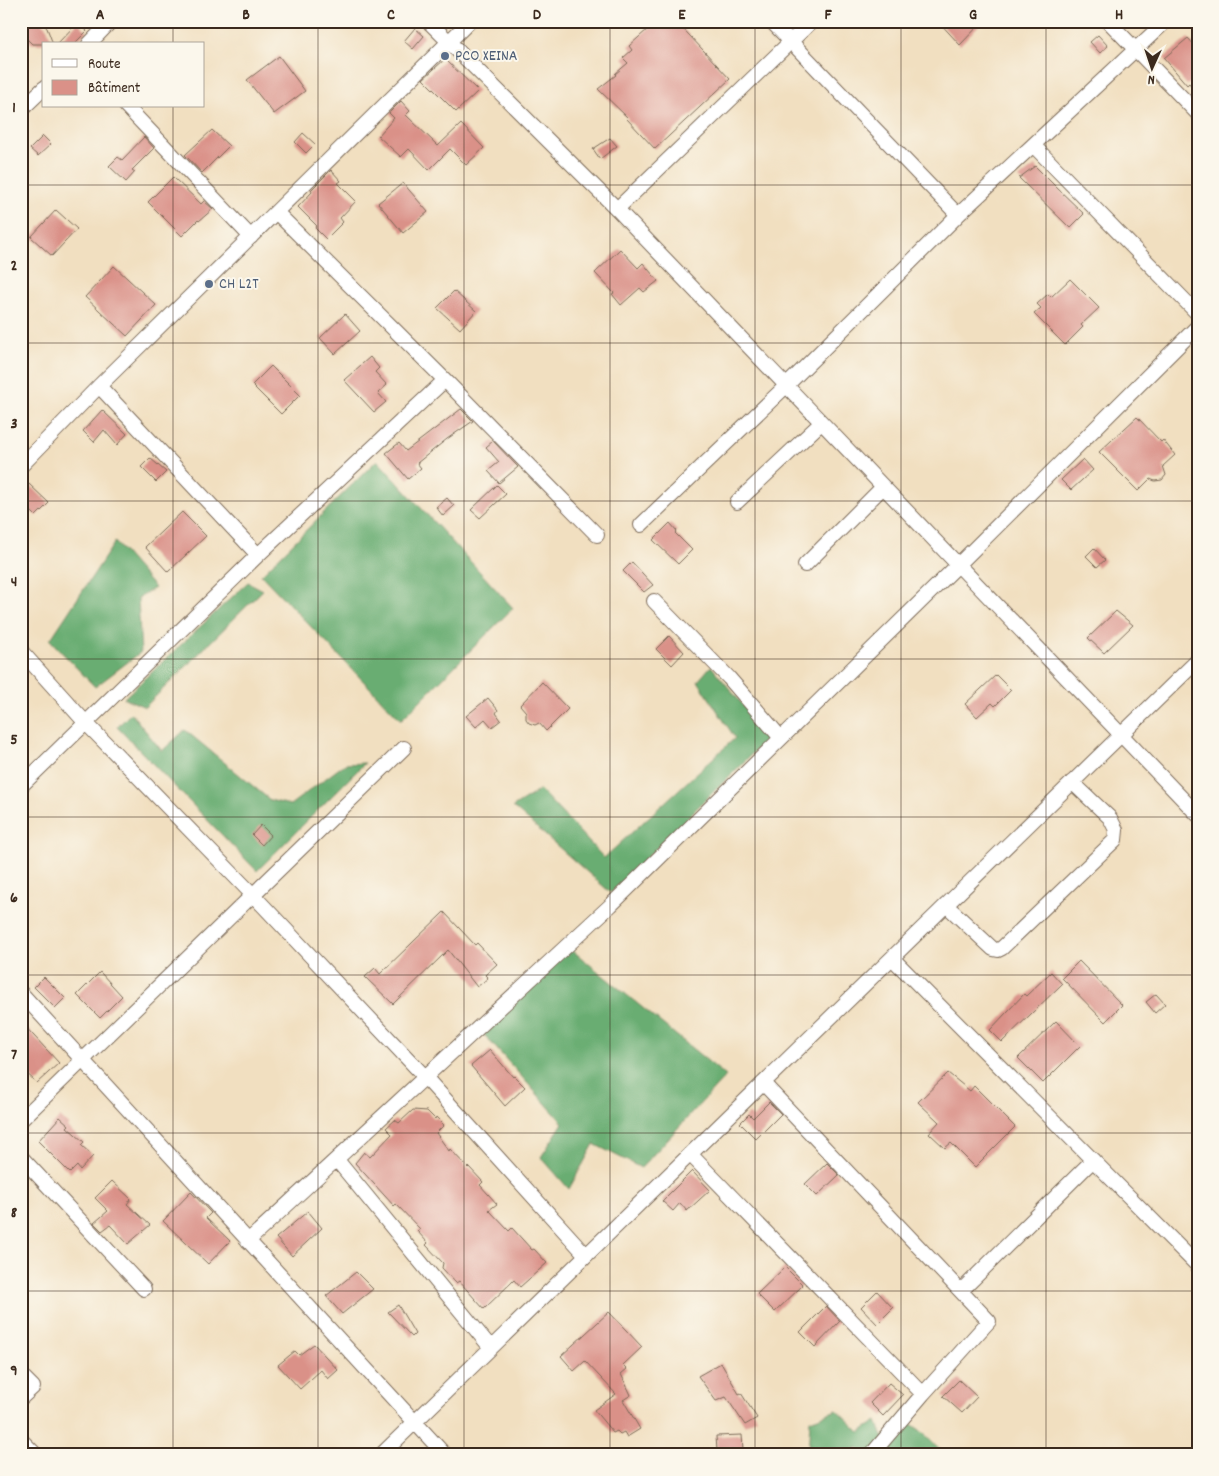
<svg xmlns="http://www.w3.org/2000/svg" width="1219" height="1476" font-family="Dekko,sans-serif">
<rect width="100%" height="100%" fill="#fbf7ec"/>
<filter id="ink" filterUnits="userSpaceOnUse"><feTurbulence type="fractalNoise" baseFrequency=".02" numOctaves="2"/><feDisplacementMap in="SourceGraphic" scale="10" xChannelSelector="R" yChannelSelector="G"/><feConvolveMatrix kernelMatrix="1 2 1 2 8 2 1 2 1" color-interpolation-filters="sRGB"/></filter>
<filter id="wash" filterUnits="userSpaceOnUse"><feTurbulence type="fractalNoise" baseFrequency=".0096" numOctaves="4" result="noise"/><feDisplacementMap in="SourceGraphic" scale="20" xChannelSelector="R" yChannelSelector="G"/><feGaussianBlur stdDeviation="1.12" result="paint"/><feColorMatrix in="noise" values="0 0 0 0 0 0 0 0 0 0 0 0 0 0 0 0 0 1.4 0 .05"/><feComposite in="paint" operator="in"/></filter>
<g filter="url(#wash)">
<rect width="100%" height="100%" fill="#f1dfc0"/>
<path fill="#69ad72" stroke="#526c48" d="M377,460L513,608L401,720L261,575Z
M115,542L155,588L138,598L141,652L95,687L50,640Z
M248,582L263,590L145,707L124,698Z
M711,666L769,737L611,893L513,807L540,790L604,858L735,738L698,681Z
M131,713L162,751L185,730L270,800L290,805L345,764L365,763L257,871L117,727Z
M567,946L726,1076L641,1168L594,1144L569,1189L541,1157L563,1123L479,1029Z
M837,1410L860,1432L877,1421L883,1437L908,1422L920,1430L946,1455H866L857,1447L854,1455H808L810,1420Z"/>
<g id="blocks">
<path fill="#da9188" d="M32,21H40L47,28L53,44H32L21,33Z
M657,21H676L730,79L655,149L627,119L628,118L598,89L616,75L615,74L628,63L623,58L632,50L629,46Z
M938,21H983L960,45Z
M78,22L87,31L74,44H57Z
M415,28L424,36L413,49L404,41Z
M1098,35L1108,46L1100,53L1090,42Z
M1188,38L1198,49V93L1189,83L1187,85L1164,58Z
M279,56L305,91L274,114L247,80Z
M445,59L478,91L456,112L423,79Z
M401,101L410,111L406,115L438,146L461,124L484,148L466,165L450,149L429,170L409,149L401,157L378,136L394,118L389,113Z
M212,130L229,146L202,173L185,155Z
M303,133L315,144L306,153L295,142Z
M43,136L51,144L38,156L30,149Z
M144,137L154,148L132,170L135,172L126,182L109,166L118,157L122,160Z
M610,138L617,146L600,159L593,149Z
M1035,166L1056,187L1084,214L1070,228L1019,178Z
M331,170L341,181L338,183L356,201L340,218L343,222L326,239L315,228L317,226L298,207L312,192L311,190Z
M173,177L201,204L204,201L213,209L199,221L198,220L182,236L148,202Z
M403,183L428,212L403,233L378,203Z
M56,210L77,229L52,256L31,237Z
M620,249L638,268L643,263L658,281L644,292L640,288L621,305L612,294L614,293L595,273Z
M114,266L156,305L127,336L85,297Z
M1070,279L1099,308L1081,325L1083,327L1065,345L1034,314L1041,308L1037,304L1048,294L1051,297Z
M454,291L476,311L460,329L437,308Z
M345,314L360,331L335,354L320,338Z
M370,357L379,368L375,372L387,385L378,393L386,402L374,412L344,380Z
M271,366L300,395L281,414L252,385Z
M461,409L473,421L447,439L417,463L421,468L408,479L386,453L399,443L406,451Z
M102,410L127,434L117,445L104,430L94,442L83,431Z
M1137,417L1161,442L1163,440L1175,455L1163,466L1166,475L1162,480L1155,481L1150,479L1138,491L1099,452Z
M493,441L518,467L499,483L488,471L499,462L486,447Z
M150,458L166,472L156,482L141,467Z
M1083,459L1093,470L1071,490L1061,480Z
M29,484L49,503L36,516L21,501V491Z
M497,485L506,494L480,518L471,510Z
M447,498L454,506L443,516L436,507Z
M182,512L206,536L168,572L145,547Z
M670,523L677,531L675,533L692,550L678,564L653,540Z
M1094,548L1105,560L1097,567L1086,556Z
M632,562L653,585L644,592L623,571Z
M1116,611L1133,625L1104,653L1088,638Z
M669,636L684,652L672,665L656,649Z
M996,675L1011,690L995,706L992,703L977,717L965,704Z
M542,682L568,709L546,731L539,723L535,725L529,723L526,719V712L520,705Z
M488,698L498,710L496,713L501,720L492,727L485,719L476,727L466,716Z
M261,825L271,835L262,845L252,835Z
M444,912L475,945L477,943L497,964L485,975L488,978L477,987L448,950L393,1004L365,977L375,968L380,974Z
M1079,961L1122,1005L1105,1022L1062,978Z
M100,972L122,996L100,1018L77,995Z
M1051,972L1062,984L1002,1042L990,1030L1024,994L1026,996Z
M44,977L65,998L55,1008L34,987Z
M1156,994L1165,1004L1155,1013L1146,1002Z
M1056,1021L1080,1046L1043,1083L1018,1058Z
M21,1022L59,1063L37,1083L21,1068Z
M490,1050L513,1077L514,1076L525,1087L505,1106L471,1066Z
M948,1073L970,1091L974,1086L1015,1127L975,1167L951,1143L945,1148L929,1133L939,1122L918,1102Z
M769,1102L781,1114L756,1139L740,1123L749,1114L753,1118Z
M413,1110L427,1111L435,1119L436,1117L444,1125L436,1133L449,1151L450,1149L468,1168L469,1167L483,1182L480,1185L497,1204L489,1210L509,1231L512,1228L532,1250L534,1249L547,1263L520,1287L514,1280L484,1309L459,1281L456,1283L442,1268L443,1263L426,1245L428,1243L417,1231L420,1229L396,1204L394,1206L355,1163L364,1152L370,1157L392,1134L386,1128L395,1120L399,1123Z
M60,1117L69,1125L67,1127L84,1142L81,1145L93,1156L80,1170L77,1166L70,1173L38,1141Z
M827,1163L839,1175L817,1196L805,1184Z
M692,1171L710,1190L687,1211L680,1203L673,1211L662,1201Z
M112,1181L131,1199L127,1204L150,1225L128,1244L110,1225L102,1231L94,1223L108,1211L95,1198Z
M191,1192L211,1213L206,1218L230,1241L208,1264L163,1221Z
M308,1211L322,1228L292,1256L276,1238Z
M785,1267L803,1285L775,1312L757,1294Z
M356,1272L373,1289L342,1314L326,1296Z
M877,1291L893,1308L877,1324L861,1307Z
M398,1305L415,1334L412,1337L388,1312Z
M826,1306L840,1321L815,1347L800,1332Z
M609,1312L642,1347L623,1365L627,1369L621,1374L631,1395L623,1400L640,1429L627,1437L624,1432L620,1434L617,1431L613,1433L594,1410L616,1394L585,1361L574,1371L561,1356Z
M314,1344L338,1370L328,1379L321,1370L300,1389L278,1365L295,1351L299,1355Z
M721,1363L739,1394L741,1393L757,1418L745,1425L726,1397L716,1401L698,1376Z
M959,1380L977,1397L962,1413L943,1396Z
M889,1383L903,1395L883,1416L870,1403Z
M742,1435L743,1450L717,1451L716,1436Z"/>
</g>
</g>
<g filter="url(#ink)">
<use href="#blocks" fill-opacity="0" stroke="#7b6957" stroke-width="1"/>
<g fill="none" stroke-linecap="round" stroke-linejoin="round">
<defs>
<path id="minor" d="M428,21L617,209L1198,815
M771,21L958,215
M1108,21L1198,114
M89,44L111,21
M126,106L251,237
M21,110L44,88
M1033,145L1198,314
M617,209L812,21
M276,212L445,380L597,535
M99,386L258,555
M21,466L99,386L470,21
M737,502L821,423
M641,525L786,386L958,215L1166,21
M805,565L883,487
M654,601L729,678L781,738
M21,651L85,722L253,895L425,1077L586,1255
M21,786L258,555L445,380
M946,905L993,949L998,950L1002,948L1115,840L1116,830L1110,818L1072,782
M892,958L1198,1266
M21,993L445,1455
M763,1083L989,1321L923,1394L871,1455
M21,1120L404,748
M690,1154L923,1394
M21,1157L144,1289
M337,1160L491,1348
M248,1241L611,905L958,565L1198,326
M961,1291L1093,1160
M21,1375L33,1387L21,1398
M21,1440L36,1455
M381,1455L1198,660"/>
</defs>
<use href="#minor" stroke="#7b6957" stroke-width="16"/>
<use href="#minor" stroke="#fff" stroke-width="14"/>
</g>
</g>
<path fill="none" stroke="#3b2a1e" stroke-width="1" stroke-opacity="0.55" d="M173,21V44M318,21V1455M464,21V1455M610,21V1455M755,21V1455M901,21V1455M1046,21V1455M173,106V1455M21,185H1198M21,343H1198M21,501H1198M21,659H1198M21,817H1198M21,975H1198M21,1133H1198M21,1291H1198"/>
<g fill="#5c6f8a" stroke="#fbf7ec" stroke-width="2">
<circle cx="445" cy="56" r="5"/>
<circle cx="209" cy="284" r="5"/>
</g>
<g text-anchor="middle" dominant-baseline="central" stroke-width="4" stroke-linejoin="round" paint-order="stroke">
<g font-size="16" fill="#4e5e75" stroke="#fbf7ec" text-anchor="start">
<text x="455" y="56">PCO XEINA</text>
<text x="219" y="284">CH L2T</text>
</g>
</g>
<rect width="1219" height="1476" fill="none" stroke="#fbf7ec" stroke-width="55"/>
<rect x="42" y="42" width="162" height="65" fill="#fbf7ec" stroke="#aea59a"/>
<rect x="52" y="59" width="25" height="8" fill="#ffffff" stroke="#aea59a"/>
<text x="88" y="68" font-size="15" fill="#3b2a1e">Route</text>
<rect x="52" y="80" width="25" height="15" fill="#da9188" stroke="#aea59a"/>
<text x="88" y="92" font-size="15" fill="#3b2a1e">Bâtiment</text>
<g transform="translate(1152 68) rotate(183)" stroke="#fbf7ec" stroke-width="4" paint-order="stroke">
<path d="M0-4L9 19L0 12L-9 19Z" fill="#3b2a1e"/>
<text y="-8" font-size="14" font-weight="bold" text-anchor="middle" fill="#3b2a1e">N</text>
</g>
<rect x="28" y="28" width="1164" height="1420" fill="none" stroke="#3b2a1e" stroke-width="2"/>
<g font-size="16" text-anchor="middle" font-weight="bold" fill="#3b2a1e">
<text x="100" y="19">A</text>
<text x="246" y="19">B</text>
<text x="391" y="19">C</text>
<text x="537" y="19">D</text>
<text x="682" y="19">E</text>
<text x="828" y="19">F</text>
<text x="973" y="19">G</text>
<text x="1119" y="19">H</text>
<text x="14" y="112">1</text>
<text x="14" y="270">2</text>
<text x="14" y="428">3</text>
<text x="14" y="586">4</text>
<text x="14" y="744">5</text>
<text x="14" y="902">6</text>
<text x="14" y="1059">7</text>
<text x="14" y="1217">8</text>
<text x="14" y="1375">9</text>
</g>
</svg>
